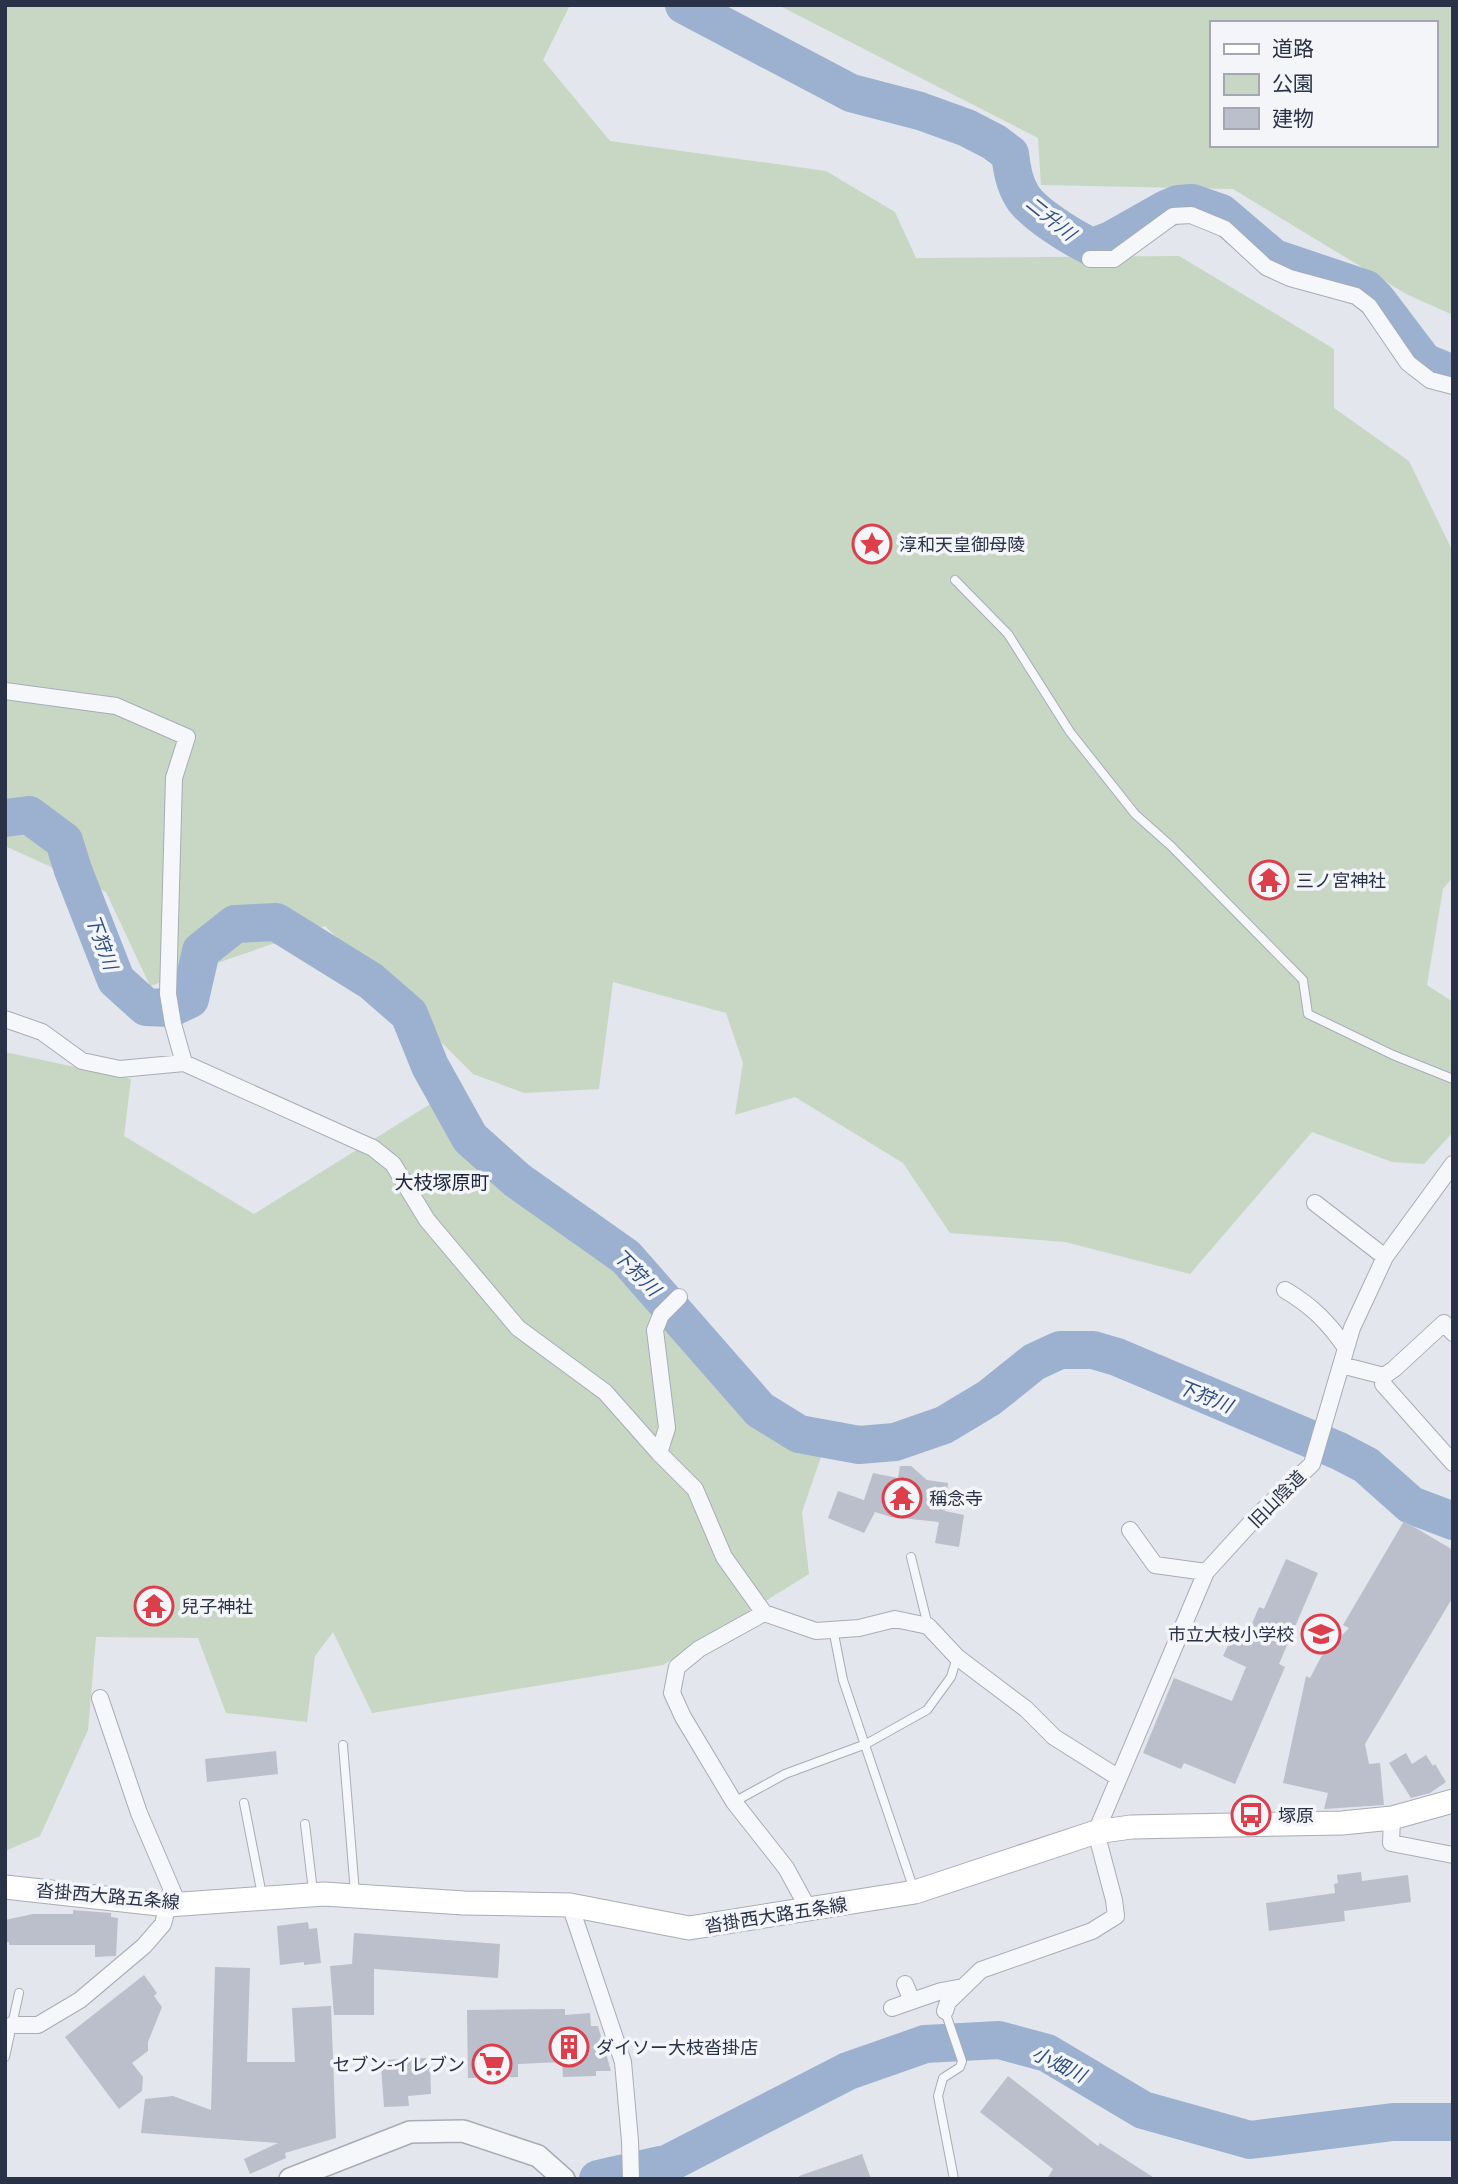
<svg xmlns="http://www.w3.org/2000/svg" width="1458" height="2184" font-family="'PT Sans','Noto Sans JP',sans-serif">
<rect width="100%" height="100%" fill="#e3e6ec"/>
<path fill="#c7d7c3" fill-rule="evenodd" d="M5,5H570L543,60L610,141L826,171L895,212L916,258L1179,256L1334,349V408L1409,461L1453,552V877L1443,889L1427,985L1453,1002V1132L1424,1164L1392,1162L1312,1132L1190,1274L1065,1242L950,1233L903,1163L795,1097L735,1115L743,1063L726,1013L613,982L599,1089L524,1093L473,1074L325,926L150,986L106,892L5,846Z
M778,5H1453V315L1406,294L1233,189L1041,185L1038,138ZM1211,23H1435V145H1211Z
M5,1052L131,1079L124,1136L254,1214L432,1103L822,1454L802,1512L809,1574L663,1665L372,1713L333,1632L315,1656L307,1722L226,1713L198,1638L96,1637L88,1730L40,1836L5,1851Z"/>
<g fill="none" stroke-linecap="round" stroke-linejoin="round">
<path stroke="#9bb1cf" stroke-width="38" d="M684,5L851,93L920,111L967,128L994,142L1010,154C1012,169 1014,183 1022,196C1033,214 1073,238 1092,247L1111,240L1166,209L1178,204L1192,203L1221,213L1274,258L1366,289L1377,300L1424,362L1453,374
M5,818L29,815L64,841L73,870L116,980L146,1007L171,1008L190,999L201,951L235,924L276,922L371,981L409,1014L430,1066L470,1138L517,1180L626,1257L760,1410L799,1434L859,1445L895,1442L944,1425L989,1398L1034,1362L1060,1350H1093L1117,1357L1339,1451L1366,1465L1411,1505L1453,1521
M598,2179L669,2163L848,2071L925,2044L999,2040L1047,2053L1143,2110L1250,2140L1393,2122H1453"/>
</g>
<path fill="#babfcb" d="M1269,867L1282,879L1271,891L1258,879Z
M900,1466H911L927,1480L948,1483L945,1511L964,1515L959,1547L935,1543L939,1522L891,1517L875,1512L864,1533L828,1518L838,1491L864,1500L873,1473L898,1478Z
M1404,1521L1453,1550V1597L1365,1744L1369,1764L1380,1763L1384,1805L1324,1809L1328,1793L1283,1783L1306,1676L1310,1678L1321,1657L1349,1628L1343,1625Z
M1286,1559L1318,1573L1279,1664L1285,1667L1235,1784L1184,1763L1181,1769L1143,1753L1174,1678L1232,1701L1246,1667L1223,1656L1236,1628L1248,1633L1259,1607L1264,1609Z
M276,1751L278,1774L207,1782L205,1759Z
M1406,1753L1412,1764L1426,1755L1433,1766L1435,1764L1446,1782L1430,1793L1411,1798L1389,1763Z
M1361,1872L1362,1881L1408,1875L1411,1902L1344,1911L1345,1921L1269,1931L1266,1903L1335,1893L1334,1884L1338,1883L1337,1875Z
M73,1910L111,1913V1917L118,1918L116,1956L95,1957V1945H9V1942H5V1920L33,1914H73Z
M308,1922L309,1929L317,1928L321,1963L304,1965V1962L280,1965L277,1926Z
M354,1933L500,1944L498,1978L374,1969V2015H334L330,1966L352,1964Z
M215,1967L250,1968L247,2062H295L292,2008L331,2006L336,2138L285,2153L286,2158L250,2174L244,2159L278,2143L141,2133L145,2099L173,2096L211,2110Z
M144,1975L157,1993L154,1996L162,2007L148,2042V2051L132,2063L143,2077L142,2091L119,2109L65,2037Z
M565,2009V2015L590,2013L591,2026H598L611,2071H596V2076L563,2077L562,2062L518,2064V2077L468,2078L467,2010Z
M426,2058L425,2064L430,2063L431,2094L408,2096L409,2106L384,2107L381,2067H383V2060Z
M1008,2076L1098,2146L1100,2143L1156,2179H1047L1053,2169L980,2112Z
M862,2154L871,2179H799V2176Z"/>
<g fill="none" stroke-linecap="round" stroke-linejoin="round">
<defs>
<path id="service" d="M955,580L1008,634L1070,732L1135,814L1171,846L1303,980L1308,1014L1393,1055L1453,1079
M911,1557L928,1626
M833,1629L843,1680L914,1890
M343,1745L355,1893
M734,1802L785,1774L866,1744L927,1710L951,1677L957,1657
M244,1803L262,1895
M305,1824L313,1891
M945,2011L962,2061L960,2067L943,2078L938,2096L954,2179
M5,2057L19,1993"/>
<path id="minor" d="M1090,259H1114L1173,216L1191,215L1225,229L1266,267L1290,278L1356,296L1369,306L1408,363L1430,380L1453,386
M5,691L116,706L187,737L174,778L168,994L173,1024L184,1063L373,1148L393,1164L427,1220L518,1328L605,1392L659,1453L695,1489L724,1557L764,1613
M5,1019L42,1032L82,1061L120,1069L184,1063
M1315,1203L1385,1257
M1285,1290C1312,1306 1328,1322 1346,1348
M1341,1365L1384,1376L1383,1384L1453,1463
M1384,1376L1394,1369L1444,1323L1453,1333
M659,1453L667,1428L655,1330L661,1315L679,1297
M1130,1530L1155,1565L1206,1572
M100,1698L139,1813L178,1904
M1392,1818L1391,1843L1453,1855
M570,1905L623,2062L630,2141L631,2179
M809,1910L786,1868L734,1802L683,1717L672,1693L677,1667L699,1649L764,1613L816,1631L859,1628L895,1619L928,1626L957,1657L1026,1709L1054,1737L1119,1778
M905,1984L912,2001
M892,2008L941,1991L963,1987
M945,2011L948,2002L981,1970L1092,1931L1116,1916L1114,1900L1096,1832L1206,1572L1257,1516L1312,1464L1352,1328L1385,1257L1453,1164
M12,2025H38L80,2000L144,1946L163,1924L168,1905"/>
<path id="tertiary" d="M290,2179L410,2132L463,2131L538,2156L564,2179"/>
<path id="secondary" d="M5,1887L168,1905L324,1894L464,1903L570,1905L689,1928L915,1892L1096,1832L1131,1827L1342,1823L1392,1818L1453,1801"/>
</defs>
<use href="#service" stroke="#a7acb7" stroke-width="10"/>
<use href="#minor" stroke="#a7acb7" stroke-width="18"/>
<use href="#tertiary" stroke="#a7acb7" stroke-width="24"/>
<use href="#secondary" stroke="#a7acb7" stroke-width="25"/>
<use href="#service" stroke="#f6f7fa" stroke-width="8"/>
<use href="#minor" stroke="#f6f7fa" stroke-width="16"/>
<use href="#tertiary" stroke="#f6f7fa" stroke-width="21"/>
<use href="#secondary" stroke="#fff" stroke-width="23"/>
</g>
<defs>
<symbol id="sight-ring" viewBox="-11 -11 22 22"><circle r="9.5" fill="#f3f5f9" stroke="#dc3e4c" stroke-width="1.5"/><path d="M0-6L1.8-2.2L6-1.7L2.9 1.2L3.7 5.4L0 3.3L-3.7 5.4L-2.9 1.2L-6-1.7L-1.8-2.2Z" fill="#dc3e4c"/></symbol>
<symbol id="temple-ring" viewBox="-11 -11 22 22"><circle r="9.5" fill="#f3f5f9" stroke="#dc3e4c" stroke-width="1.5"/><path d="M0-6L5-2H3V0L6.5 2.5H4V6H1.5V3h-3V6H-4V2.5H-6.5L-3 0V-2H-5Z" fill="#dc3e4c"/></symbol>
<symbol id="school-ring" viewBox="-11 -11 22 22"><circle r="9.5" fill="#f3f5f9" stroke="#dc3e4c" stroke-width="1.5"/><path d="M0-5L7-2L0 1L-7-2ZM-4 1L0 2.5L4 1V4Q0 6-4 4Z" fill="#dc3e4c"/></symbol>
<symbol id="bus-ring" viewBox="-11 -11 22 22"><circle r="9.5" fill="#f3f5f9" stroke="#dc3e4c" stroke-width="1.5"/><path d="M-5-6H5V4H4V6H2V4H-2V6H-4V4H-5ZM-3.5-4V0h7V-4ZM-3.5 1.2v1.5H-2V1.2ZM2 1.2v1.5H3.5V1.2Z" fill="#dc3e4c"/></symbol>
<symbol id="building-ring" viewBox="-11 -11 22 22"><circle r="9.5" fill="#f3f5f9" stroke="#dc3e4c" stroke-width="1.5"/><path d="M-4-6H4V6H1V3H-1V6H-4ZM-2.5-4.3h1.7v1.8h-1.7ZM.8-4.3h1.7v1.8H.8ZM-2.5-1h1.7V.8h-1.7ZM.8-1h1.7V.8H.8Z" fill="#dc3e4c"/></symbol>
<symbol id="supermarket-ring" viewBox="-11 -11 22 22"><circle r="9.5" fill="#f3f5f9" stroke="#dc3e4c" stroke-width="1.5"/><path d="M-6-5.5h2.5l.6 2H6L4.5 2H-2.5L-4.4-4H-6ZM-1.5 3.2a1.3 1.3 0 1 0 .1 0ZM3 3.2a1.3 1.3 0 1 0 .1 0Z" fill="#dc3e4c"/></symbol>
</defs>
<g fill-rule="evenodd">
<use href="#sight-ring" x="850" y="522" width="44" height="44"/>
<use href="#temple-ring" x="1247" y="858" width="44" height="44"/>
<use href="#temple-ring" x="880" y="1476" width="44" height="44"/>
<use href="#temple-ring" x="132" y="1584" width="44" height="44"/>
<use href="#school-ring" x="1299" y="1612" width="44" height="44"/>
<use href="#bus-ring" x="1229" y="1793" width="44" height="44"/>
<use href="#building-ring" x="547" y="2025" width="44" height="44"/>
<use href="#supermarket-ring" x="470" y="2042" width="44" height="44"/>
</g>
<g text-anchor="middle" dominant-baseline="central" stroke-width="7" stroke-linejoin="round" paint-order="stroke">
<g font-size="18" fill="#293247" stroke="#f3f5f9" text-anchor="start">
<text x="899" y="544">淳和天皇御母陵</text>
<text x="1296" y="880">三ノ宮神社</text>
<text x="929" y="1498">稱念寺</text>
<text x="181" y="1606">兒子神社</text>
<text x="1294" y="1634" text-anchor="end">市立大枝小学校</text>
<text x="1278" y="1815">塚原</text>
<text x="596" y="2047">ダイソー大枝沓掛店</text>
<text x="465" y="2064" text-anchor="end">セブン-イレブン</text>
</g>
<g font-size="18" fill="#293247" stroke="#f3f5f9">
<text transform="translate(1277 1499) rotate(-45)">旧山陰道</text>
<text transform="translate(108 1896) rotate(5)">沓掛西大路五条線</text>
<text transform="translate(776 1915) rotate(-9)">沓掛西大路五条線</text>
</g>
<g font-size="19" font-style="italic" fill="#2e4e7f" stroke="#f3f5f9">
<text transform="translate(1051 218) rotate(39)">二升川</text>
<text transform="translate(102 942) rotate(70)">下狩川</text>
<text transform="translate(637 1272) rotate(45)">下狩川</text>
<text transform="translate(1205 1396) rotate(22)">下狩川</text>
<text transform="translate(1059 2064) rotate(26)">小畑川</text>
</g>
<g font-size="19" fill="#1b2338" stroke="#f3f5f9">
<text x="442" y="1182">大枝塚原町</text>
</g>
</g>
<rect width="1458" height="2184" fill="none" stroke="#293247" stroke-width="14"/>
<rect x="1210" y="21" width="228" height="126" fill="#f3f5f9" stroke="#a2a7b2" stroke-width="2"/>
<rect x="1224" y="44" width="35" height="10" fill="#ffffff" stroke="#a2a7b2" stroke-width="2"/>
<text x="1272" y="56" font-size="21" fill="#293247">道路</text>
<rect x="1224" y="74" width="35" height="21" fill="#c7d7c3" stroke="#a2a7b2" stroke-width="2"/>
<text x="1272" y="91" font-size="21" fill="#293247">公園</text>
<rect x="1224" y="108" width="35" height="21" fill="#babfcb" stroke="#a2a7b2" stroke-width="2"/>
<text x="1272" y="126" font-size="21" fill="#293247">建物</text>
</svg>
